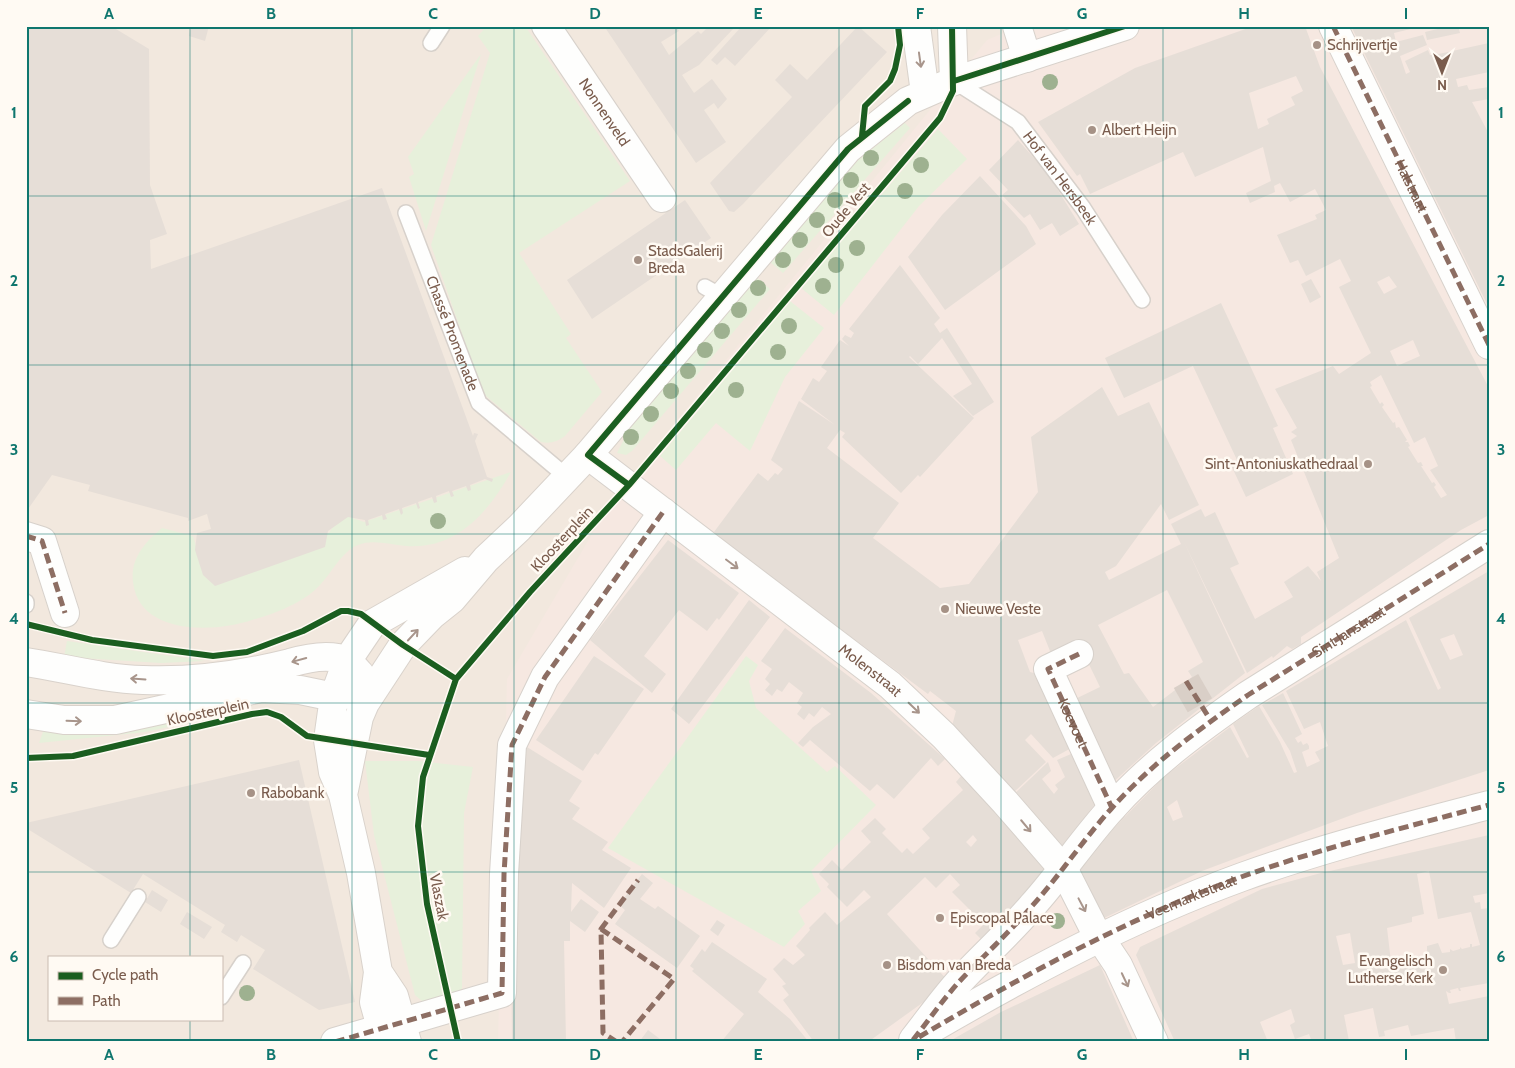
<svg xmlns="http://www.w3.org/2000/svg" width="1515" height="1068" font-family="Cabin,sans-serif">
<rect width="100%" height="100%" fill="#f9f5f0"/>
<path fill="#f2e8de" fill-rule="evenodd" d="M26,26H1489V1042H26ZM49,957H221V1019H49Z"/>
<path fill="#f6e8e1" d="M1020,26H1489V1042H498L507,679L612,500L987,40Z"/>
<path fill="#e7f0db" d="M487,26H525L630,181L519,253L571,334L566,338L602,392L565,436C557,442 550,444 541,442L486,396L480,385L431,245L490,53L478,36Z
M481,54L426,231L409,177L414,174L408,157Z
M905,123L910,128L783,273L770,262L853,164Z
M938,129L967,159L919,206L834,315L801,288Z
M756,277L770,289L632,451L626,455L617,453L633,422Z
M790,301L824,328L785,377L750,451L716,423L676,470L660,456Z
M511,472C489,511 457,550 406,546C391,545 373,539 358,545C342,551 331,574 319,586C303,603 274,614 252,620C213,633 139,635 133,582C130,559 145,542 162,528L193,536L201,564L215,572L329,533L341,514L364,522Z
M67,641L205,661L161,663L64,657Z
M746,656L758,665L749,681L756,708L827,772L835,766L876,805L811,871L821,891L798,911L805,924L784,947L608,848Z
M231,709L232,713L146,732L39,743L44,729L104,727Z
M365,761H418L473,767L464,813L462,989L436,1001H422L415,995L374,835Z"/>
<path fill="#e6ded7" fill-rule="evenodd" d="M26,26H111L149,49L150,185L167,234L150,240L151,269L382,188L473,436L474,433L478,434L475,441L487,477L493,479L492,482L485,479L470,485L471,490L468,491L466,486L452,491L454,496L451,497L449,491L436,496L437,502L434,503L432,497L418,502L420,508L418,509L416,503L402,508L403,513L401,515L399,509L385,514L387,519L383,520L382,515L368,520L369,525L366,526L365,520L348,517L328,531L325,547L215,586L203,575L195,550L197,533L211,529L207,514L188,521V518L88,491L90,485L52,475L26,512Z
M191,26H209L205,41L189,36Z
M604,26H676L679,31L661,42L669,55L698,31L701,34L709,26H730L733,29L699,65L682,75L694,93L712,79L727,99L718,109L714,103L704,110L726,142L696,163Z
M742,26H772L735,66L725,57L717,65L711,60Z
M858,26L887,52L743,204L734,212L729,211L710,183L792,97L775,80L790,64L807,80Z
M1254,26H1305L1320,67L1489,388V515L1461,530L1301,637V644L1292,649L1287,646L1273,658L1272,656L1247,673L1184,542L1245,673L1156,743L1108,787L1069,702L1100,687L1080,646L1052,656L1042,631L1018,640L1030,672L1045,676L1075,746L1053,758L1031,734L1025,740L1046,762L1012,794L952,726L956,711L930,691L928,694L744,557L714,532L758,473L768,481L775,473L778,475L783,469L771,460L799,401L835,425L801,399L813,378L819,382L827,371L821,367L840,340L849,346L842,339L845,335L851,338L854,333L849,329L900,265L940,318L934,324L940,333L947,328L994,402L973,416L953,396L972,384L942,338L918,364L910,356L909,357L974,418L920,477L918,475L901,493L842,437L845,433L840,430L827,448L899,503L873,538L940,588L969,584L1038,492L1031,437L1102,387L1118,416L1149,402L1199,505L1169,520L1161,504L1116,566L1105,572L1109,580L1181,544L1171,524L1201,509L1205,517L1215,512L1239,564L1230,568L1255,619L1293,597L1284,582L1308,566L1321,581L1317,572L1339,558L1291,440L1297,436L1291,432L1297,428L1275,389L1333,366L1339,374L1371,353L1339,287L1351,281L1340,259L1306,276L1298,260L1290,263L1277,235L1317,219L1315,215L1326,210L1315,189L1290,202L1280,183L1274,186L1275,192L1250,203L1246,193L1271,181L1263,147L1195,177L1183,152L1090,194L1080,174L1077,176L1038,122L1135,68ZM1296,76L1303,91L1291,97L1295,105L1267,119L1269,124L1258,129L1249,93ZM1389,276L1397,287L1384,294L1377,282ZM1413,340L1420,356L1397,366L1390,351ZM1381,375L1414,443L1425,437L1438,466L1430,470L1447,495L1441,498L1434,487L1436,485L1434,482L1432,483L1421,466H1423L1421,462L1418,463L1408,447L1410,446L1408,442H1405L1407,440L1399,427L1396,428L1395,422L1393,423L1382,407L1384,405L1382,402L1380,404L1370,387L1372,386L1370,382ZM1167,590L1203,662L1188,671L1192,677L1153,707L1129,673L1124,674L1098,625Z
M1351,26H1423L1394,33L1396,42L1423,35L1427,45L1400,56L1406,74L1410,72L1405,61L1428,50L1430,55H1434L1489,43V72L1456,79L1458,87L1467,85L1469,90L1489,87V99L1472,102L1489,134V308Z
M1450,26H1458L1460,33L1427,40L1425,32Z
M1018,140L1048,174L1079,224L1060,236L1052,223L1040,230L1030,214L1024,218L1002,195L1008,190L989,170Z
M980,176L1026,226L1036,244L945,310L908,257L942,215Z
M685,200L711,238L592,319L567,280Z
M1311,279L1321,297L1310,303L1301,284Z
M1221,303L1278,426L1273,428L1293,474L1246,497L1230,463L1237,460L1193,366L1124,398L1105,358Z
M668,540L739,593L719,620L717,618L707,631L679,610L644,656L666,674L652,693L590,640Z
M1489,571V770L1357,813L1202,871L1102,919L1078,871L1100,842L1164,777L1230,727L1247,758L1249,757L1233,724L1259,706L1280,742L1294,773L1297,772L1290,751L1262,705L1283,693L1302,734L1295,738L1298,743L1301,741L1303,745L1307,743L1309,746V749L1302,752L1307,767L1320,761L1315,752L1328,746L1320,722L1304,729L1286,691L1406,620L1438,690L1441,688L1409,618ZM1454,634L1463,655L1450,660L1440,639ZM1177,800L1183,817L1173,821L1167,807Z
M749,600L770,617L689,724L671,709Z
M785,628L871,693L945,759L938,766L931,758L894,799L877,784L870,791L810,740L803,747L798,743L813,727L831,714L822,707L814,717L809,713L804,720L797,714L802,707L797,703L803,693L789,682L782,692L777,689L772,696L765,690L770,684L765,679L772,669L761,661Z
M594,656L644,689L598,755L595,753L583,771L536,740Z
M522,744L582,781L569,801L580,808L572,819L608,842L602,850L631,868L604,908L572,883L571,912L581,899L599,912L585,932L570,921V941H564L566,1042H512L511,934Z
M1078,751L1099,799L1060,849L1013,795L1048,762L1051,771L1042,779L1054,794L1058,789L1055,785L1065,777L1057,760Z
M299,760L355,1002L319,1010L253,969L265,950L241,935L237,942L221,932L225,925L143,874L131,893L26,828V823Z
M962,775L1052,874L988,946L975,933L984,924L952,892L960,885L950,874L936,888L925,877L887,914L950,983L868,1042H814L783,1000L789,995L782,986L786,984L773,969L784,958L793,965L805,955L796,946L810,930L809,928L825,912L837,925L871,897L864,890L847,907L827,887L829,884L819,874L832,860L842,870L871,842L861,831L875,818L886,829L882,833L902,853L907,848L913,854L930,838L922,829L963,790L956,782ZM973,835L977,840L971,847L966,842Z
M1489,835V893L1473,896L1475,903L1480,902L1481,909L1489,908V983L1460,988L1461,991H1459L1458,988L1450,990L1451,993H1449L1446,991L1449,1004L1489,996V1042H1456L1454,1028L1411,1036L1408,1025L1384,1031L1385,1036L1379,1037L1373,1008L1344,1015L1349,1041L1346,1042H1312L1309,1034L1295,1039L1290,1025L1295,1022L1291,1009L1260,1022L1268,1042H1175L1136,955L1140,947L1262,889L1321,873ZM1429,871L1438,919L1471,912L1480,945L1472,947V944H1470V947L1462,949L1460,947V949L1453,951L1450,949V952L1442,953L1438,943L1427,946V956L1420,958L1419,956H1416L1417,959L1407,958V961L1396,963L1391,962L1387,928L1412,922V917L1424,914L1417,874ZM1350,933L1355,963L1343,965L1336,936Z
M642,874L653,883L640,899L655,909L658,906L700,936L677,968L615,924L625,910L619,905Z
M152,890L168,900L161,912L145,902Z
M187,912L212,927L204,939L180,924Z
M717,920L725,925L718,936L710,930Z
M712,942L767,979L758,992L790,1019L809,1042H721L744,1014L692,971L694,969L690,966L702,949L705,952Z
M1100,965L1134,1042H948L1001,1012Z
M648,1030L664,1042H639Z"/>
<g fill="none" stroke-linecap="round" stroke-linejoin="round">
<path stroke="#d9cfc7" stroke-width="28" stroke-dasharray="28 14" stroke-linecap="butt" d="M1186,681L1202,709"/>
<defs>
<g id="lane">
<path d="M431,43L442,26"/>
<path id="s1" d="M954,81L1018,122L1083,208L1142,300"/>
<path id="s2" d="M406,213L479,403L567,477"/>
<path d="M705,287L723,297"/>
<path d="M26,602V605"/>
<path d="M111,940L138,897"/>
<path d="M221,997L243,963"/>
</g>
<g id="street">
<path id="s3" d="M546,26L662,198"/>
<path d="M1017,26L1027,58"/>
<path id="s4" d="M1333,26L1489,345"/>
<path d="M954,81L1125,26"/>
<path id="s5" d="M588,455L890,685L944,736L1005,802L1064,870L1094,929L1118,965L1154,1042"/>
<path d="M26,536L42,541L65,613"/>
<path id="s6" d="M1079,654L1048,669L1112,808"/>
<path id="s7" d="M926,1032C1027,973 1132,917 1242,877C1322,848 1406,827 1489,805"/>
<path id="s8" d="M913,1040C928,1021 942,1001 958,983C982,957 1009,933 1032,906C1060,875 1083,840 1111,809C1151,764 1199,729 1248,695L1489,544"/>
<path d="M335,1042L502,993L504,874L512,745L545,677L663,512"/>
</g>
<path id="secondary" d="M916,26L925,93
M26,662C65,668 104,679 143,680C193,682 242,675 290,663C307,658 330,653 347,661C351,663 356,670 360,674
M26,714L64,720H115L261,688L300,690L334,697L353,693
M343,795L359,717L365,703L403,645L432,615L452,599L486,559L519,528L588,455L848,149L908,101L954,81L952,26
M378,972L394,996L407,1042
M385,1042L374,1002L378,972L361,873L343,795L333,772L328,740L334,697L347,661L372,624L465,571"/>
</defs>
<use href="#lane" stroke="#d7d1cb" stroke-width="18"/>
<use href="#street" stroke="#d7d1cb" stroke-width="30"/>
<use href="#secondary" stroke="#d9d2cb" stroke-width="30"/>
<use href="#lane" stroke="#fefefd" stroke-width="15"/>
<use href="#street" stroke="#fefefd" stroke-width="28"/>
<use href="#secondary" stroke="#fefefd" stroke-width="28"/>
<path stroke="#8d6e63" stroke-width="5" stroke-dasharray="10 5" stroke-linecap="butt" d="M1333,26L1489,345
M26,536L42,541L65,613
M1079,654L1048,669L1112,808
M1186,681L1211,721
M601,929L674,979L622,1042
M919,1037C1022,976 1129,918 1241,877C1322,848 1406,827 1489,805
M913,1040C928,1021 942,1001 958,983C982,957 1009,933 1032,906C1060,875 1083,840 1111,809C1151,764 1199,729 1248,695L1489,544
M335,1042L502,993L504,874L512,745L545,677L663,512
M617,1042L603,1033L601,929L638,880"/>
<defs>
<path id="cycleway" d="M954,81L1125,26
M862,136L865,106L890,81L895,69L900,45L898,26
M629,485L588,455L848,149L908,101
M26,624L92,640L213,656L247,652L303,631L341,611H348L361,614L403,645L456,679
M26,758L73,756L252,714L267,712L281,717L307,736L429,755
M458,1042L427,904L418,826L423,777L456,679L530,592L629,485L940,118L953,91L952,26"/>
</defs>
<use href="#cycleway" stroke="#fffaf3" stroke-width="9"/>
<use href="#cycleway" stroke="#1b5e20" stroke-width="6"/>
</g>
<g fill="#9eb190">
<circle cx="1050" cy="82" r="8"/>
<circle cx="871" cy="158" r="8"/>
<circle cx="921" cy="165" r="8"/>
<circle cx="851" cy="180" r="8"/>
<circle cx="905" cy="191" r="8"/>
<circle cx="835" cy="200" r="8"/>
<circle cx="817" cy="220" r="8"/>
<circle cx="800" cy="240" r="8"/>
<circle cx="857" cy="248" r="8"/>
<circle cx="783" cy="260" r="8"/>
<circle cx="836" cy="265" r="8"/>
<circle cx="823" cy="286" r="8"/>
<circle cx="758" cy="288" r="8"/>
<circle cx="739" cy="310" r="8"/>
<circle cx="789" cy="326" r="8"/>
<circle cx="722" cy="331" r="8"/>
<circle cx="705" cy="350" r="8"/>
<circle cx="778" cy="352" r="8"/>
<circle cx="688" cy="371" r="8"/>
<circle cx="736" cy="390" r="8"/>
<circle cx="671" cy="391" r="8"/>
<circle cx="651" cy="414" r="8"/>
<circle cx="631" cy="437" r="8"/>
<circle cx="438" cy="521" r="8"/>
<circle cx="1057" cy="921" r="8"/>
<circle cx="247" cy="993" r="8"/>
</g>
<defs><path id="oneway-shaft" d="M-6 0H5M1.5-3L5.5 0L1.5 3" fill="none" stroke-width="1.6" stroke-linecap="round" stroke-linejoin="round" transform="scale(1.25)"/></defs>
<g stroke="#a8958b">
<use href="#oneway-shaft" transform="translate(920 60) rotate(82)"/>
<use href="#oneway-shaft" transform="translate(732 564) rotate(37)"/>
<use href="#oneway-shaft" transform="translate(413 635) rotate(-47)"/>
<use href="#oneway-shaft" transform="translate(299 660) rotate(165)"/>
<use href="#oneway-shaft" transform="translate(138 679) rotate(-176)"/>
<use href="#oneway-shaft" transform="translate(914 708) rotate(44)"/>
<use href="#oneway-shaft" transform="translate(74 721) rotate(2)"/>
<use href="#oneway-shaft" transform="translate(1026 826) rotate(50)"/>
<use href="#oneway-shaft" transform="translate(1082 905) rotate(62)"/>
<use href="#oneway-shaft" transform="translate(1125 980) rotate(65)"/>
</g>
<path fill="none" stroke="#0f766e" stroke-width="1" stroke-opacity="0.55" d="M190,26V957M352,26V1042M514,26V1042M676,26V1042M839,26V1042M1001,26V1042M1163,26V1042M1325,26V1042M26,196H1489M26,365H1489M26,534H1489M26,703H1489M26,872H1489M190,1019V1042"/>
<g fill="#a69286" stroke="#fffaf3" stroke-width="2">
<circle cx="1317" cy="45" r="5"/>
<circle cx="1092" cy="130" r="5"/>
<circle cx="638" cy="260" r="5"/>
<circle cx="1368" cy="464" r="5"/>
<circle cx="945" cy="609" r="5"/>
<circle cx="251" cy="793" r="5"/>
<circle cx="940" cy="918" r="5"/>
<circle cx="887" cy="965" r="5"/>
<circle cx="1443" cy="970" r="5"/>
</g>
<g text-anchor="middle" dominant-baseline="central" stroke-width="5" stroke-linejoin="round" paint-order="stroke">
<g font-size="15" fill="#7a5c4d" stroke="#fffaf3" text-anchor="start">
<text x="1327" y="45">Schrijvertje</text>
<text x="1102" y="130">Albert Heijn</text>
<text x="648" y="251">StadsGalerij<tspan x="648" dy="17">Breda</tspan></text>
<text x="1358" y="464" text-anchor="end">Sint-Antoniuskathedraal</text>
<text x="955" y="609">Nieuwe Veste</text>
<text x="261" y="793">Rabobank</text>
<text x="950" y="918">Episcopal Palace</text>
<text x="1433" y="961" text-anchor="end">Evangelisch<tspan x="1433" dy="17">Lutherse Kerk</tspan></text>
<text x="897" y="965">Bisdom van Breda</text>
</g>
<g font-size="15" fill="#7a5c4d" stroke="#fffaf3">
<text stroke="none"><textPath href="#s3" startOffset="104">Nonnenveld</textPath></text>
<text stroke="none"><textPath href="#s1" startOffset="146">Hof van Hersbeek</textPath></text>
<text stroke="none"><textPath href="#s4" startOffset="178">Halstraat</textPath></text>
<text transform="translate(846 210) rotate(-50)">Oude Vest</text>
<text stroke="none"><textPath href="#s2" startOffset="129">Chassé Promenade</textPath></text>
<text transform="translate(562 539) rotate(-47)">Kloosterplein</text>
<text stroke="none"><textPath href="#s8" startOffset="602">Sint Janstraat</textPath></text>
<text stroke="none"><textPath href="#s5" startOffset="355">Molenstraat</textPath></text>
<text transform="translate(208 712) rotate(-12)">Kloosterplein</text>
<text stroke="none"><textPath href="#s6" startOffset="94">Koevoet</textPath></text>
<text transform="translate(439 897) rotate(79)">Vlaszak</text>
<text stroke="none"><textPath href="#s7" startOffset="298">Veemarktstraat</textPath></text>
</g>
</g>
<rect width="1515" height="1068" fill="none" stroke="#fffaf3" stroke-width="55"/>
<rect x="48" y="956" width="175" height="65" fill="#fffaf3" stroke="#cabbb1"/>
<rect x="58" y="972" width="25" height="8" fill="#1b5e20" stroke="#cabbb1"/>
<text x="92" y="980" font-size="15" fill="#7a5c4d">Cycle path</text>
<rect x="58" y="997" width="25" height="8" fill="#8d6e63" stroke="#cabbb1"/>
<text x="92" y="1006" font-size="15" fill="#7a5c4d">Path</text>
<g transform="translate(1442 72) rotate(180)" stroke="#fffaf3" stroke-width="4" paint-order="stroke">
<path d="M0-4L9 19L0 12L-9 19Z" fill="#7a5c4d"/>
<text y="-8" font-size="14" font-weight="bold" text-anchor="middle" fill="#7a5c4d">N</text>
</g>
<rect x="28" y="28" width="1460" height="1012" fill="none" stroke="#0f766e" stroke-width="2"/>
<g font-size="16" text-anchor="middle" font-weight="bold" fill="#0f766e">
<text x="109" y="19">A</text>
<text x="271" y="19">B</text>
<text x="433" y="19">C</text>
<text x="595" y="19">D</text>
<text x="758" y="19">E</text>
<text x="920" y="19">F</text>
<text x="1082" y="19">G</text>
<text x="1244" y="19">H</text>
<text x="1406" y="19">I</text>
<text x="14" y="118">1</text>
<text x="1501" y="118">1</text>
<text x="14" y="286">2</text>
<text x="1501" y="286">2</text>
<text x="14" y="455">3</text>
<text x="1501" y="455">3</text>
<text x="14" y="624">4</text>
<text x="1501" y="624">4</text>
<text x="14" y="793">5</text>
<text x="1501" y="793">5</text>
<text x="14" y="962">6</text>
<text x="1501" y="962">6</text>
<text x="109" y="1060">A</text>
<text x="271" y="1060">B</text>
<text x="433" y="1060">C</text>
<text x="595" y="1060">D</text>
<text x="758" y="1060">E</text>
<text x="920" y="1060">F</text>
<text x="1082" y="1060">G</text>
<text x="1244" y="1060">H</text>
<text x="1406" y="1060">I</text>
</g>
</svg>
